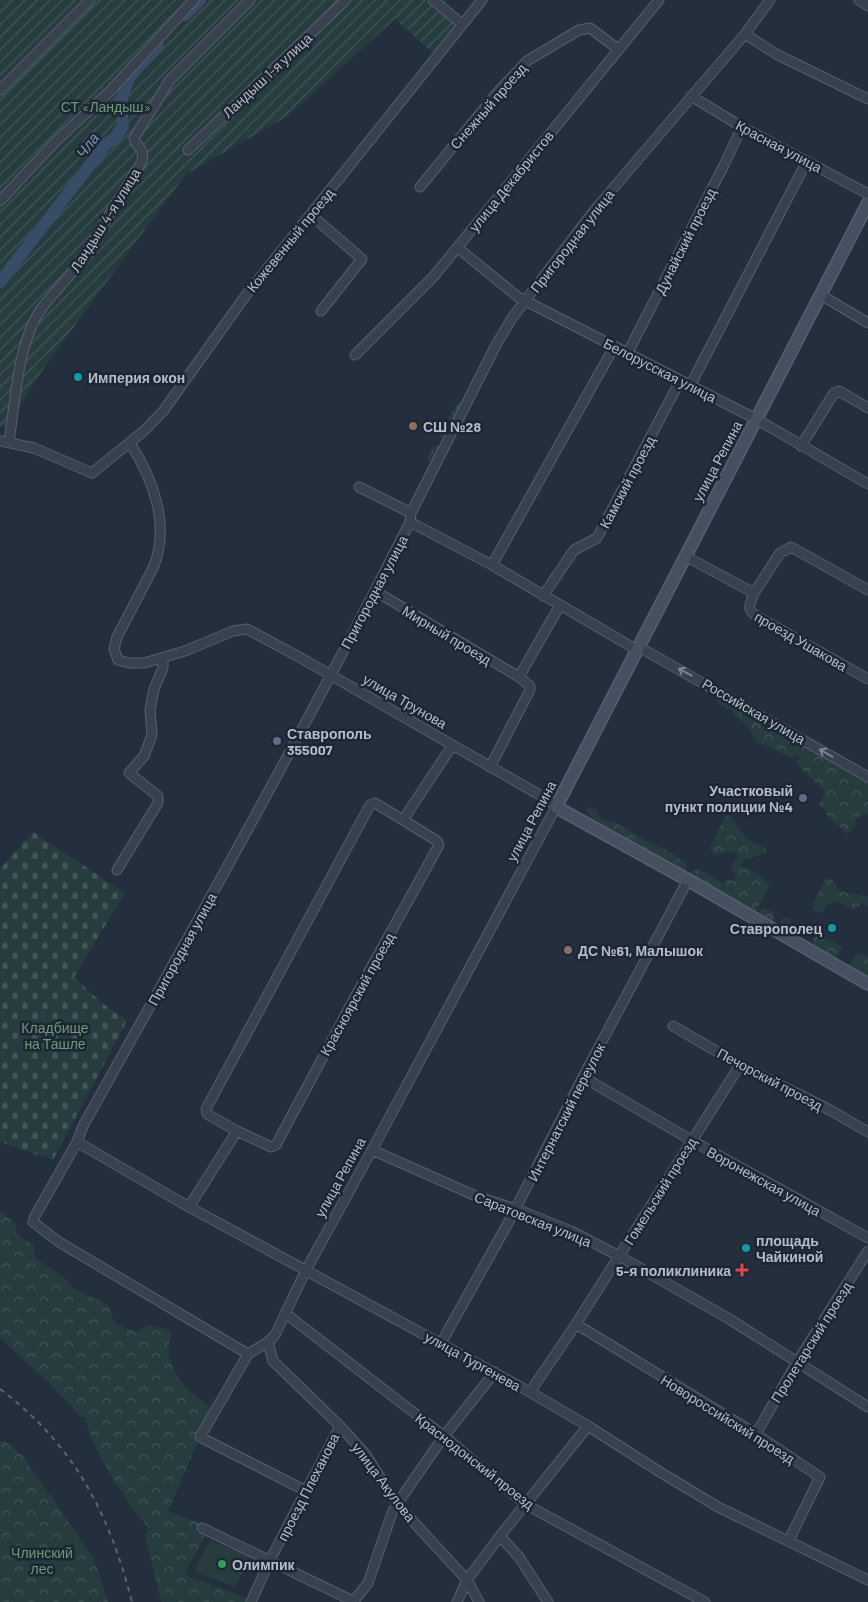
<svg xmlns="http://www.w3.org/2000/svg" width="868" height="1602" font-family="Barlow,sans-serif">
<defs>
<pattern id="grass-dots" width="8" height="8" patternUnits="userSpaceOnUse" patternTransform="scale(1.25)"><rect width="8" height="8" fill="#263c3f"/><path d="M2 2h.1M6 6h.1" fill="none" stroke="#435659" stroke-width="1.8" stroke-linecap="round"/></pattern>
<pattern id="forest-crowns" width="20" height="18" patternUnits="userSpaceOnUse" patternTransform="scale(1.25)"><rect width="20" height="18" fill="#263c3f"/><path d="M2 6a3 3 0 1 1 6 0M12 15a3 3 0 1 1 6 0" fill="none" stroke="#435659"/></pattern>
<pattern id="cemetery-stones" width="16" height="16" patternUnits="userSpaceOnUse" patternTransform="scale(1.25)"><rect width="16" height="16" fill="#263c3f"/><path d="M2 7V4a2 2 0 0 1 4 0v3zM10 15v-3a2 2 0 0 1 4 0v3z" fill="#435659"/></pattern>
<pattern id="garden-furrows" width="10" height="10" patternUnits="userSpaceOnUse" patternTransform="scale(1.25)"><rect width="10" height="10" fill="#263c3f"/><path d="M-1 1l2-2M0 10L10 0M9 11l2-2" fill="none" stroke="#435659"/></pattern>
</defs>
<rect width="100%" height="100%" fill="#242f3e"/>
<path fill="url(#grass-dots)" d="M461,402L462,404L444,440L439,436L457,403Z
M433,446H441L429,471L428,456Z"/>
<path fill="url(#forest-crowns)" d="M717,694L868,781V814H865L856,819L855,828L847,833L825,814L826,811L819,805L824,795L823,790L796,763L799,758L798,755L791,758L767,745L757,744C753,734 745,720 735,717L732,710C722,708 719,704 714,696Z
M588,806L596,810L600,819L616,823L650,843L667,850L686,863L687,867L686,872L683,873L592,818L586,810Z
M726,815L732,818L745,837L766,849V853L744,860L741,867L758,873L770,885L756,911H749L690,875L691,872L698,869L723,883L726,880L734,881L737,875L731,870L738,856L733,851L713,855L710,848Z
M829,877C833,881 836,887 840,890C849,896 859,893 868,897V907L861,903L859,907L854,909L835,901L827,905L821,913L813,911C812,897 821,893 824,880Z
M765,908L774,913V921L769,924L760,918V911Z
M780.5 923a5.5 5.5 0 1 1 11 0a5.5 5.5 0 1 1-11 0Z
M815,931L843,947L836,957L812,945Z
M859,953L868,957V980L851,970C849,963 853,956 859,953Z
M0,1211L17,1224L15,1232L24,1240L33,1244L35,1258L63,1277L73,1288L108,1305L115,1324L137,1332L149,1325L172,1330C171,1338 167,1349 169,1357C176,1381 192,1395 212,1408L168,1511L200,1523L196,1532L205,1537L185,1572L190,1577L250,1599L249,1602H161L145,1536L149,1529C145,1522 139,1518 134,1511C117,1484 92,1450 86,1419L80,1416L54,1388L0,1338Z
M0,1441L6,1442L23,1456L94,1559L108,1602H0Z"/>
<path fill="url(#cemetery-stones)" d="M33,832L125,893L74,977L102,1003L127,1021L53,1160L0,1142V869Z"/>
<path fill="url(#garden-furrows)" d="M0,0H448L441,10L459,23L434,54L395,19L288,116L186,174L48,362L18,408L14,430L0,427Z"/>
<path fill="#263c3f" d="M210,1540L250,1557L236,1587L194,1572Z"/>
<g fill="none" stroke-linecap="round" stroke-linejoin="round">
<path stroke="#394c67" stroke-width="12" d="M185,15L200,0
M0,282L106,144L115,138L123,126L121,102L128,79L158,45"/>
<defs>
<path id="street" d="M433,0L462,24
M859,0L868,6
M745,34L776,54L868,99
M0,90L90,0
M691,96L742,127L868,194
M188,150L346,0
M420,187L496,94L527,61L579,30L590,28L618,49
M0,201L55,142L110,91L194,0
M311,215L362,259L321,311
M458,248L518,297L756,419L868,484
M821,295L868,323
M627,354L723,167L742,127
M355,355L434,276L659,0
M690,386L807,161
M0,441L34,448L92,473L145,430L164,410L246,295L482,0
M9,442C15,403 18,342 41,309C54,292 70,277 82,259L141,163C147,147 136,149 134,138L170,80L250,0
M130,443C153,479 171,526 153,568L117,637L114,649L118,660L129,663H144L185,651L233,631L247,629L301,658L550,801L556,807L372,1150L306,1270L275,1335L268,1342L248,1354L200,1437L306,1491
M801,446L834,393L839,391L868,408
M359,487L411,513
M410,522L492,565L637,650
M685,556L754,593C750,605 746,608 756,616L868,679
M492,565L614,347
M375,591L519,677L530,686V690L490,767
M754,593L780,553L791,547L868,590
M543,596L574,550L597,538L680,381
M639,647L868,777
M519,677L560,605
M117,870L158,803V796L129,773L144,756L152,735L150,710L154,689L163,668V658
M673,1026L740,1065L830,1110L868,1132
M583,1077L691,1140L868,1238
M237,1131L207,1114L206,1109L370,805L375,803L403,820
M77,1142L189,1207L530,1392L588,1426L660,1472L718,1507L868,1580
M372,1150L478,1197L516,1209L571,1231L619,1256L731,1320L868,1407
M189,1207L237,1131L271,1147L276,1145L355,997L439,845L437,841L403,820L452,746
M285,1313L444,1436L525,1504L705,1602
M576,1324L756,1434L820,1477L789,1540
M268,1342L273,1361L340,1426L366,1455L397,1504L467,1580L479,1602
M441,1343L507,1225L583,1077L688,880
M248,1354L59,1242L33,1222L35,1216L77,1142L83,1126C195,926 307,726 410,522L411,513L496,345L512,318L593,212L745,34L770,0
M530,1392L576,1324L740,1065
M756,1434L797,1362L868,1251
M202,1528L355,1602
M500,1536L519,1557L548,1602
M251,1602L270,1560L340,1426
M353,1602L368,1583L392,1513L397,1504L444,1436L495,1372
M457,1602L467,1580L500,1536L588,1426"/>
<path id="secondary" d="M868,203L556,807L688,880L868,984"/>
</defs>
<use href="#street" stroke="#565f6c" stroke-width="11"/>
<use href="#secondary" stroke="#565f6c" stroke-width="14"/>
<use href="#street" stroke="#38414e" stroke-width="9"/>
<use href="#secondary" stroke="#465061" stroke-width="11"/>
<path stroke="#5a6575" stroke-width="2" stroke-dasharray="5 5" stroke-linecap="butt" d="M0,1389C75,1446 109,1513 132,1602"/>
</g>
<defs><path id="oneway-shaft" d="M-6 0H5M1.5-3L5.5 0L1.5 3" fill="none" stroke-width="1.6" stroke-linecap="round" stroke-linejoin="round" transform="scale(1.25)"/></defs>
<g stroke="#7c8592">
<use href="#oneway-shaft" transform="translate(685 672) rotate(-151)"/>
<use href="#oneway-shaft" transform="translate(826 753) rotate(-150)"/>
</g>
<g fill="#0f9aa8" stroke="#1d2633" stroke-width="2">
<circle cx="78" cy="377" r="5"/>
<circle cx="832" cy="928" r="5"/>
<circle cx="746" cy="1248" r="5"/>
</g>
<g fill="#8d6e63" stroke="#1d2633" stroke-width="2">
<circle cx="413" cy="426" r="5"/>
<circle cx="568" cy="950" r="5"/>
</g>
<g fill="#5c6f8a" stroke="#1d2633" stroke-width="2">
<circle cx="277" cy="741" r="5"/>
<circle cx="803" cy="798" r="5"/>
</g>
<path fill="#e0444e" stroke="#1d2633" stroke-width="2" d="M739.5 1262.5h5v5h5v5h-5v5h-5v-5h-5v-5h5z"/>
<circle fill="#2e9e5b" stroke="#1d2633" stroke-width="2" cx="222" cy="1564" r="5"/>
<g text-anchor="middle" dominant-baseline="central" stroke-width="5" stroke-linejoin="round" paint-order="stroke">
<g font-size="14" fill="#b4bcc9" stroke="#1d2633">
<text transform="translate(267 75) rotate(-43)">Ландыш 1-я улица</text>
<text transform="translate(488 106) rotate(-49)">Снежный проезд</text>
<text transform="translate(779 146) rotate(28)">Красная улица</text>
<text transform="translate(511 181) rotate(-51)">улица Декабристов</text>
<text transform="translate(105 220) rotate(-58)">Ландыш 4-я улица</text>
<text transform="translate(290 240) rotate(-51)">Кожевенный проезд</text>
<text transform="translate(572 241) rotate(-52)">Пригородная улица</text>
<text transform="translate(685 241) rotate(-63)">Дунайский проезд</text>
<text transform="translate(660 370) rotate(27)">Белорусская улица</text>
<text transform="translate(717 461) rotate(-62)">улица Репина</text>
<text transform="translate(627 482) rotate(-62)">Камский проезд</text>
<text transform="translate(374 592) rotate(-62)">Пригородная улица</text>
<text transform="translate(447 635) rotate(31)">Мирный проезд</text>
<text transform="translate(801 641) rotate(30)">проезд Ушакова</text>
<text transform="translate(405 701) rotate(30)">улица Трунова</text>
<text transform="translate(754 711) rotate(30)">Российская улица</text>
<text transform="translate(531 821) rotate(-62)">улица Репина</text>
<text transform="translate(182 949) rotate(-61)">Пригородная улица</text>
<text transform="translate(357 994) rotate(-61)">Красноярский проезд</text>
<text transform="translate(770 1079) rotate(28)">Печорский проезд</text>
<text transform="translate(566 1112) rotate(-63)">Интернатский переулок</text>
<text transform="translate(340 1177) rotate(-61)">улица Репина</text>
<text transform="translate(764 1181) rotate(29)">Воронежская улица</text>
<text transform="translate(660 1191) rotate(-58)">Гомельский проезд</text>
<text transform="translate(533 1219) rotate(22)">Саратовская улица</text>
<text transform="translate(811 1342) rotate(-58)">Пролетарский проезд</text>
<text transform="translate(473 1361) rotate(29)">улица Тургенева</text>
<text transform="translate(728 1419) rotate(32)">Новороссийский проезд</text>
<text transform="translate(475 1461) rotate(38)">Краснодонский проезд</text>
<text transform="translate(384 1482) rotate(53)">улица Акулова</text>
<text transform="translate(308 1487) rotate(-63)">проезд Плеханова</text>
</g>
<g font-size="14" fill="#6b9a76" stroke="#1d2633">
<text x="106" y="106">СТ «Ландыш»</text>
<text x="55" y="1027">Кладбище<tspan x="55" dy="16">на Ташле</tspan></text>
<text x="42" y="1552">Члинский<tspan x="42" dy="16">лес</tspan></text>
</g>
<g font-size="14" font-weight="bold" fill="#b4bcc9" stroke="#1d2633" text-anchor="start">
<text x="88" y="377">Империя окон</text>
<text x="423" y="426">СШ №28</text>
<text x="287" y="733">Ставрополь<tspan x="287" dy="16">355007</tspan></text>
<text x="793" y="790" text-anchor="end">Участковый<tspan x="793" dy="16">пункт полиции №4</tspan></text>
<text x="822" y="928" text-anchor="end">Ставрополец</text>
<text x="578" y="950">ДС №61, Малышок</text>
<text x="756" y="1240">площадь<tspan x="756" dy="16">Чайкиной</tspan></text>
<text x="731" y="1270" text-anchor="end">5-я поликлиника</text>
<text x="232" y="1564">Олимпик</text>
</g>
<g font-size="15" font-style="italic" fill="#7c92b1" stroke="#1d2633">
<text transform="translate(87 145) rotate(-52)">Чла</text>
</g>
</g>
</svg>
